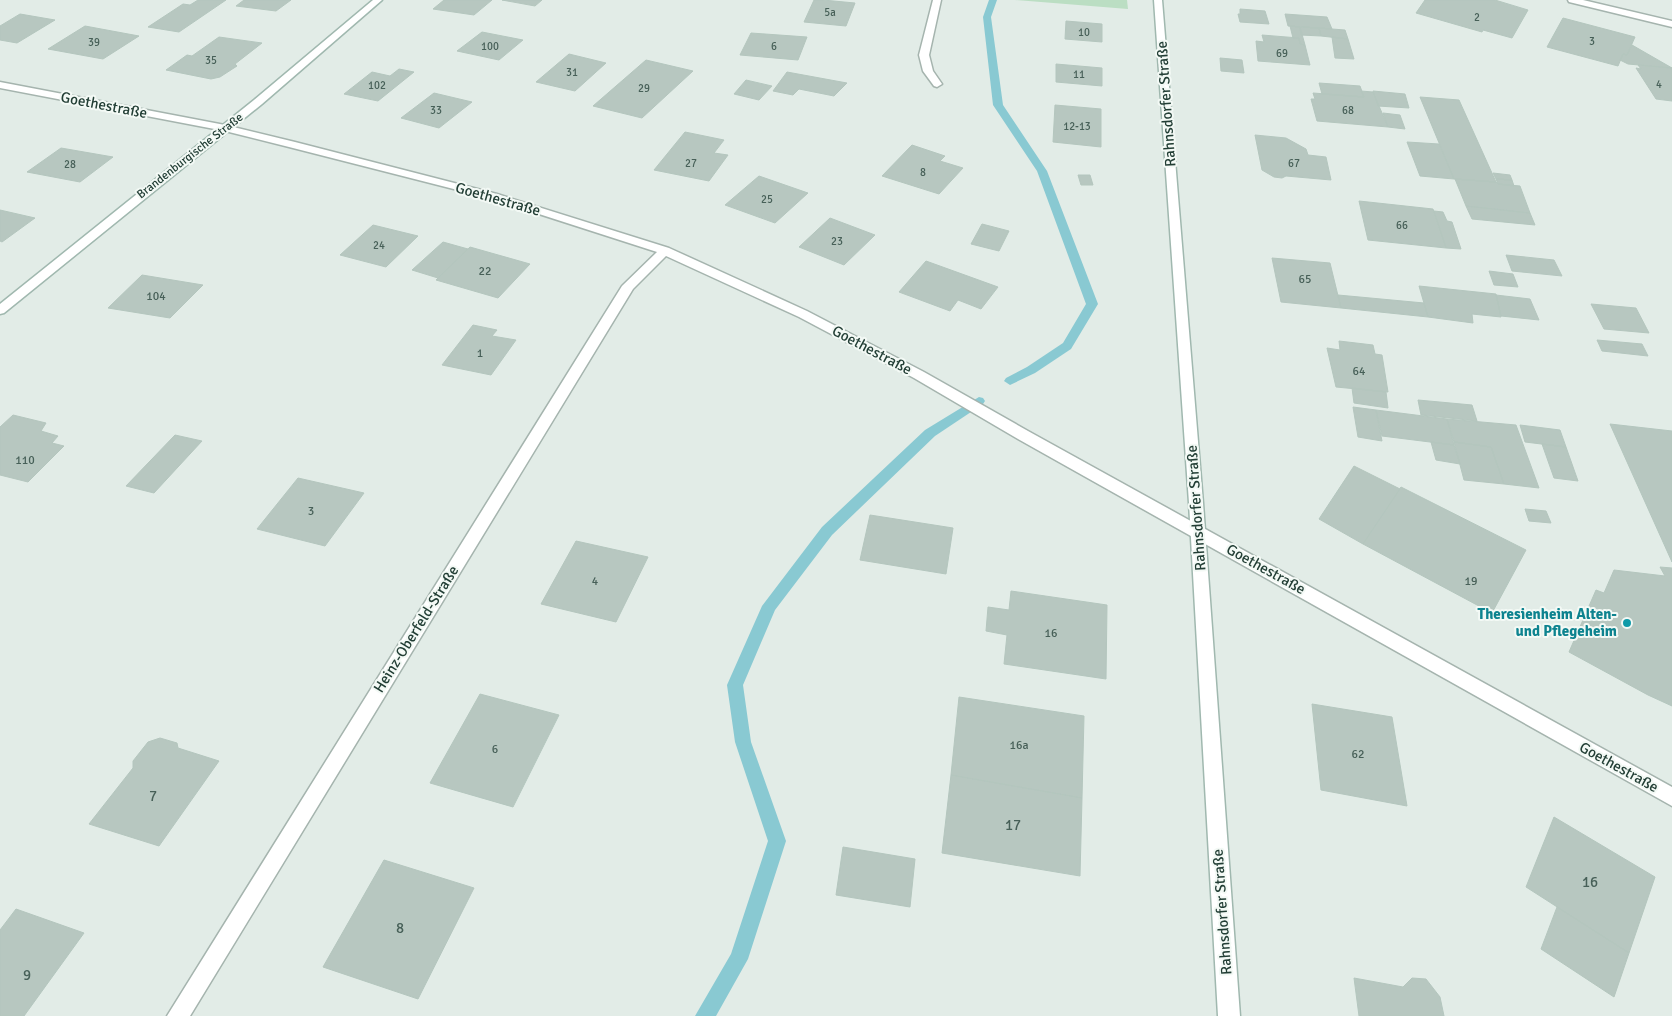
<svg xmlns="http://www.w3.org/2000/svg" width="1672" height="1016" font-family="Signika,sans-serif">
<rect width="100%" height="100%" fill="#e2ece7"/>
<path fill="#bbdec3" d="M1015,0H1127L1128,9Z"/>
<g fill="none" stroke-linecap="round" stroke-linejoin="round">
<path fill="#89c9d2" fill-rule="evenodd" d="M989,0H997L991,17L1003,105L1047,171L1098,304L1071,349L1035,373L1010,385L1004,381L1006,378L1027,367L1063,343L1086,304L1037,171L993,105L983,17Z
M979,397L983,398L985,401L983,404L935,436L832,535L775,610L743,685L751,742L786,841L748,959L716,1016H695L731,954L768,841L735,742L727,685L762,606L822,527L925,430Z"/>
</g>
<path fill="#b7c7c0" stroke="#b4c6be" d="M198,0H226L179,32L148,27L183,4L190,5Z
M244,0H291L276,11L236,6Z
M444,0H492L474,15L433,9Z
M502,0H542L535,6Z
M814,0H823L855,3L846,26L804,22Z
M1425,0H1495L1528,10L1512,38L1483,30L1482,32L1416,13Z
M1240,9L1265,11L1269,24L1240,22L1238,14H1240Z
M20,14L55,20L17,43L0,40V26Z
M1285,14L1327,17L1332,29L1288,26Z
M1563,18L1635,37L1627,55L1623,54L1618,66L1547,47Z
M1066,21L1102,24V42L1065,39Z
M85,26L139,36L103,59L48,49Z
M1290,26L1300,27L1305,45L1300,44L1299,38H1293Z
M1300,27L1319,28L1321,36L1301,35Z
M1319,28L1345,30L1348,39L1321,36Z
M482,32L523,40L499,60L457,51Z
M751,33L807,37L798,60L740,55Z
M1262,35L1299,38L1300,44L1305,45L1310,65L1258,61L1256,41L1264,42Z
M219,37L262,43L235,64L237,66L220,77L211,79L166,70L187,55L192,56Z
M1332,37L1348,39L1354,59L1335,58Z
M1632,45L1672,68L1628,64L1620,60L1623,54L1627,55Z
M569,54L606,63L575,91L536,82Z
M1220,58L1242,60L1244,73L1221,71Z
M646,60L693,71L642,118L593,106Z
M1056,64L1102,68V86L1056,82Z
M1638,65L1672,68V101L1656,99L1636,68L1641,69Z
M399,69L414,72L378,101L344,94L372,72L390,76Z
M787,72L847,83L834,96L799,89L793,95L773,91Z
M746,80L772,86L759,100L734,94Z
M1319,83L1360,86L1364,97L1322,94Z
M1361,91L1373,92L1388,127L1317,121L1311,99H1315L1313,93L1364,97Z
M1373,91L1405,94L1409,108L1378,106Z
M434,93L472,102L439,128L401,118Z
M1420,97L1459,100L1496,182L1454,179Z
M1055,105L1101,109V147L1053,142Z
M1383,113L1400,115L1405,129L1388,127Z
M685,132L724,140L714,153L728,155L709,181L654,170Z
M1255,135L1286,138L1306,149L1308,155L1326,157L1331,180L1286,176L1282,178L1274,177L1262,170Z
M1407,142L1439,144L1454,179L1420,176Z
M912,145L945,156L940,161L963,168L939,194L882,176Z
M61,148L113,157L80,182L27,172Z
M1493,173L1510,175L1512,180L1496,179Z
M1078,175H1090L1093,185H1081Z
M759,176L808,193L775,223L725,205Z
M1455,179L1496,182L1498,184L1520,186L1530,213L1466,206Z
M1496,179L1512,180L1514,186L1498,184Z
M1359,201L1433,209L1446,248L1368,240Z
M1466,206L1530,213L1535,225L1472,219Z
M0,210L35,218L2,242L0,241Z
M1434,211L1443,212L1447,221L1452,222L1461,249L1446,248Z
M830,218L875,235L844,265L799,247Z
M982,224L1009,231L999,251L971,244Z
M373,225L418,236L386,267L340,255Z
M443,242L468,249L438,278L412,270Z
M470,247L530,264L498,298L436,280Z
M1506,255L1554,260L1562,276L1512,271Z
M1272,258L1330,263L1341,308L1281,302Z
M926,261L998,287L981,309L958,300L950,311L899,292Z
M1489,271L1513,274L1518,287L1494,285Z
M142,275L203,285L170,318L108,308Z
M1419,286L1496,294L1501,317L1472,314L1473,323L1428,317Z
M1338,295L1424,303L1428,317L1341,308Z
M1496,295L1530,299L1539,320L1501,316Z
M1591,304L1636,308L1649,333L1604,329Z
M473,325L497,330L492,336L516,340L491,375L442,365Z
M1597,340L1642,344L1648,356L1602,351Z
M1339,341L1373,345L1375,354L1382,355L1388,392L1336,387L1327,348L1340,350Z
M1352,388L1386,392L1388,408L1354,403Z
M1418,400L1472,405L1477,421L1421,415Z
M1353,407L1376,410L1382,441L1358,437Z
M1376,410L1447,419L1454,445L1382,436Z
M13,415L46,423L41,431L58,436L52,443L64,446L28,482L0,475V427Z
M1447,419L1516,425L1539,488L1504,484L1491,447L1454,442Z
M1610,424L1672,431V562Z
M1520,425L1560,430L1566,447L1525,442Z
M175,435L202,441L154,493L126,486Z
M1431,442L1454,445L1460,464L1436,460Z
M1454,442L1491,447L1504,484L1464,480Z
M1542,444L1566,447L1578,481L1554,478Z
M1354,466L1400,489L1363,544L1319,519Z
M298,478L364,493L325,546L257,529Z
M1401,487L1526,550L1492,613L1363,544Z
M1525,509L1546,511L1551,523L1529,521Z
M870,515L953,528L946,574L860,560Z
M576,541L648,557L616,622L541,604Z
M1660,567L1672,568V706L1648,695L1569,652L1596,590L1604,593L1614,570L1665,576Z
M1011,591L1107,605L1106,679L1004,664L1007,635L986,631L988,607L1009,610Z
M480,694L559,715L513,807L430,783Z
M959,697L1084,716L1082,798L951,775Z
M1312,704L1392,717L1407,806L1321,790Z
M160,738L177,743L178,748L219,761L159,846L89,824L133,768V761L148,742Z
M951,775L1082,798L1080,876L942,853Z
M1554,817L1655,877L1629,953L1526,887Z
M843,847L915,859L910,907L836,895Z
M384,860L474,888L418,999L323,967Z
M1557,907L1629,953L1614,997L1541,949Z
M16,909L84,933L24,1016H0V930Z
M1354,978L1403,987L1412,978L1426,979L1440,997L1444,1016H1359Z"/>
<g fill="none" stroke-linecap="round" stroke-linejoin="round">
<defs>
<path id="street" d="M933,0H941L929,55L933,71L942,84L937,87L934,86L923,71L919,55Z
M1568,0H1583L1672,21V27L1569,2Z
M0,82L225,125L295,142L497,194L669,248L807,311L924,372L1028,431L1672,787V806L1018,439L914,378L799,317L666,256L633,289L190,1016H167L622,286L657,252L489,198L289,147L225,131L0,88Z"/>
<path id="secondary" d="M373,0H382L262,104L4,313L0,314V304L254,100Z
M1154,0H1162L1203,503L1240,1016H1218L1189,503Z"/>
</defs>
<use href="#street" stroke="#a5b4ae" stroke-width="3"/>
<use href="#secondary" stroke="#a0b8af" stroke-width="3"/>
<use href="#street" fill="#fff" fill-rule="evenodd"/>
<use href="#secondary" fill="#fff" fill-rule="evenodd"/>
</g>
<circle fill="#0f9aa8" stroke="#f3f9f5" stroke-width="2" cx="1627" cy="623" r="5"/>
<g text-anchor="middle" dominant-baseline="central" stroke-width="4" stroke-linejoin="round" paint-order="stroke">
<g font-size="11" fill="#476058">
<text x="830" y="12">5a</text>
<text x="1477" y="17">2</text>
<text x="1084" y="32">10</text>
<text x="1592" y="41">3</text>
<text x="94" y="42">39</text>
<text x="490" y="46">100</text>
<text x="774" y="46">6</text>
<text x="1282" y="53">69</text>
<text x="211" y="60">35</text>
<text x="572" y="72">31</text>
<text x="1079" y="74">11</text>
<text x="1659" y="84">4</text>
<text x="377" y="85">102</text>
<text x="644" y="88">29</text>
<text x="436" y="110">33</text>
<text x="1348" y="110">68</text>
<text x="1077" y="126">12-13</text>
<text x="691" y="163">27</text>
<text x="1294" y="163">67</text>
<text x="70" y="164">28</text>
<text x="923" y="172">8</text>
<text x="767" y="199">25</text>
<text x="1402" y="225">66</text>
<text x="837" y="241">23</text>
<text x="379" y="245">24</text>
</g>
<g font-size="12" fill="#223e35" stroke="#f3f9f5">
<text transform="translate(190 156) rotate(-38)">Brandenburgische Straße</text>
</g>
<g font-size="12" fill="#476058">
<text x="485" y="271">22</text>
<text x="1305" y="279">65</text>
<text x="156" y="296">104</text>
<text x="480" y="353">1</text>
<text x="1359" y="371">64</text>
<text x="25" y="460">110</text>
<text x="311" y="511">3</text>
<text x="595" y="581">4</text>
<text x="1471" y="581">19</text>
<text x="1051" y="633">16</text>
<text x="1019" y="745">16a</text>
<text x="495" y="749">6</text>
<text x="1358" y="754">62</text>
</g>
<g font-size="15" fill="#223e35" stroke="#f3f9f5">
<text transform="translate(1166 104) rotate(-94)">Rahnsdorfer Straße</text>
<text transform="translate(104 105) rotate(11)">Goethestraße</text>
<text transform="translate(498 199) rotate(16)">Goethestraße</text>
<text transform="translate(872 350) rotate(28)">Goethestraße</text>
<text transform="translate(1196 508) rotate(-94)">Rahnsdorfer Straße</text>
<text transform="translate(1266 569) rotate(29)">Goethestraße</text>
<text transform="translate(416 629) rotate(-58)">Heinz-Oberfeld-Straße</text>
<text transform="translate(1619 767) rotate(29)">Goethestraße</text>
<text transform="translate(1222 912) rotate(-94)">Rahnsdorfer Straße</text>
</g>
<g font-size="15" font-weight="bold" fill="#0d838f" stroke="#f3f9f5" text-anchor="end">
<text x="1617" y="614">Theresienheim Alten-<tspan x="1617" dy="17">und Pflegeheim</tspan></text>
</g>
<g font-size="15" fill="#476058">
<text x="153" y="796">7</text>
<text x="1013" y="825">17</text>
<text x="1590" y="882">16</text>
<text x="400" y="928">8</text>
<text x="27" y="975">9</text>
</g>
</g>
</svg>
